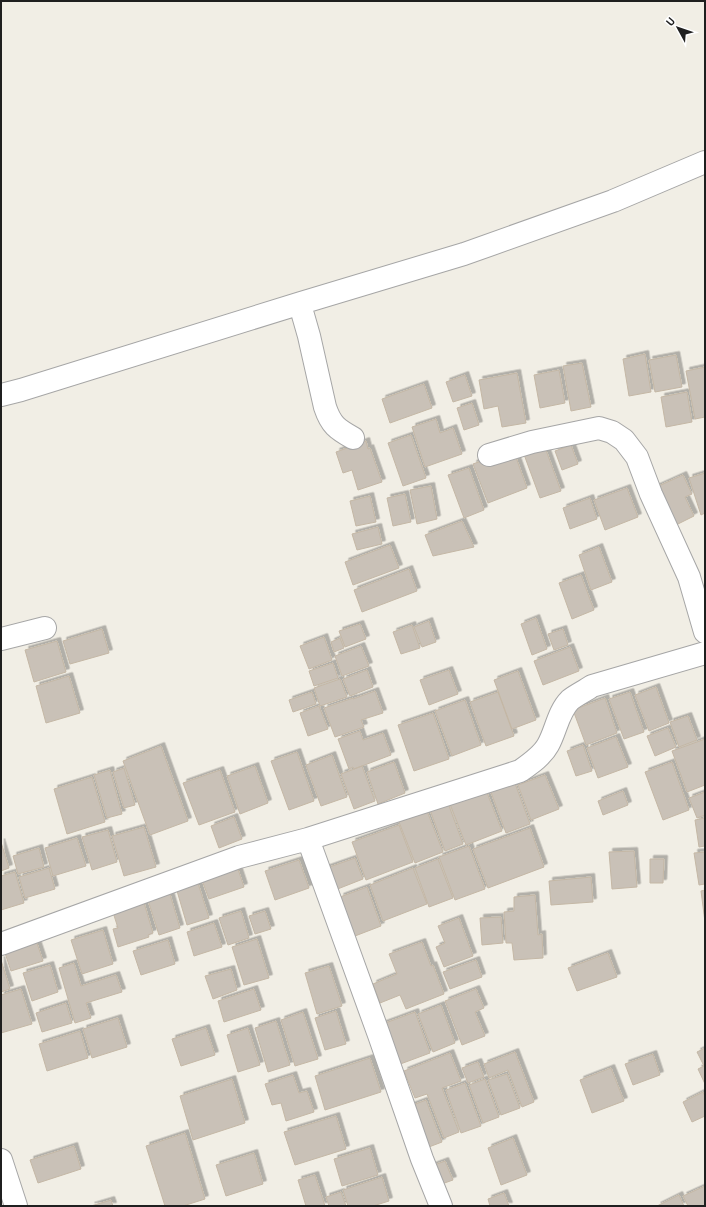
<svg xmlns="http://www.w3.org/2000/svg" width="706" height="1207" font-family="'PT Sans',sans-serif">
<defs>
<filter id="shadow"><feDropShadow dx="3.5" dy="-3.5" stdDeviation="0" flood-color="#0004"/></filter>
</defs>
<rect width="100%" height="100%" fill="#f1eee5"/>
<path fill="#c9c1b7" stroke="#c4b7a5" filter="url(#shadow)" d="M645,354L651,392L629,396L623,359Z
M676,355L682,387L655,392L649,360Z
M582,363L591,407L571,411L563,366Z
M705,367V417L695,419L686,371Z
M559,370L565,403L540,408L534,375Z
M517,373L526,423L502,427L498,406L484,409L479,380Z
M465,375L472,396L453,402L446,382Z
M424,384L432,408L390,423L382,399Z
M687,392L692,422L666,427L661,397Z
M472,403L479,425L464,430L457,408Z
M436,419L440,433L453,428L462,454L425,467L412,427Z
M411,435L426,478L403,486L388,443Z
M366,441L368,449L370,448L382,482L358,490L352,470L343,473L336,452Z
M543,442L561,491L540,498L522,449Z
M571,445L578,464L562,470L555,451Z
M513,449L527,488L488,503L473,464Z
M469,468L484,510L464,518L448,475Z
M705,473V513L701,515L689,478Z
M683,475L692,494L685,497L694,516L672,527L654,488Z
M431,486L437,519L417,524L410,490Z
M627,488L638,517L605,530L594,500Z
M405,494L411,522L393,526L387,498Z
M370,496L376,522L356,526L350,501Z
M590,498L597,519L570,529L563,508Z
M462,521L474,547L433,556L425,535Z
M378,527L382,544L357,550L352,534Z
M390,545L399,568L353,585L345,562Z
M599,547L612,582L591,590L579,555Z
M409,569L417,591L362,612L354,590Z
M581,575L594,610L572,619L559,583Z
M536,618L547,649L532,655L521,624Z
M429,621L436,642L422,647L414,627Z
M360,624L366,639L345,647L339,631Z
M412,625L420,648L401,654L393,632Z
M102,629L109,653L70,664L63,641Z
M563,629L568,645L554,650L548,634Z
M324,637L332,660L309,669L300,646Z
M340,638L344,648L334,652L331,642Z
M57,641L66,672L34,682L25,650Z
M361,646L369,666L342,676L335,656Z
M570,647L579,671L543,685L534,661Z
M333,663L338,678L314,686L309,671Z
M367,670L373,687L350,696L343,679Z
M449,670L458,694L429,705L420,680Z
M518,671L536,720L512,729L494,680Z
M69,676L80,713L46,723L36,686Z
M340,679L347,697L320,706L314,688Z
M656,687L669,723L649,731L635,695Z
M375,691L383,713L361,720L364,727L335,737L324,708L353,698V699Z
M312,692L316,704L293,712L289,700Z
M498,692L514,736L486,746L470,702Z
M630,692L644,732L624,739L609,699Z
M605,698L617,733L586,745L573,710Z
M465,700L481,745L452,756L435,711Z
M319,706L328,729L308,736L300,713Z
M433,713L449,759L414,771L398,725Z
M688,716L697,740L679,747L670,722Z
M668,728L676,747L655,756L647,736Z
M360,731L363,740L383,733L391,755L354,769L353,767L349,769L338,739Z
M616,737L628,767L598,778L587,748Z
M705,739V785L687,792L672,751Z
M583,745L592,771L576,776L567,751Z
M161,746L188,821L150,835L123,761Z
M297,752L314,801L289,810L271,761Z
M332,755L347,797L321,806L306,765Z
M394,762L405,793L378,804L367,772Z
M672,762L689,810L663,820L645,772Z
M255,766L268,803L240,814L227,776Z
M362,766L375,801L354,809L341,774Z
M124,768L135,805L124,808L113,772Z
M110,770L122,814L107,818L94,775Z
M220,770L235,812L199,825L183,783Z
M545,775L559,809L531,820L518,785Z
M92,777L105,822L67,834L54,789Z
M513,778L530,824L506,833L489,787Z
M484,785L502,831L466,845L448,799Z
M623,791L628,805L603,815L598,801Z
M705,792V815L697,818L689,798Z
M448,803L463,844L445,851L430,810Z
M427,811L443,852L415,863L399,822Z
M234,817L242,839L219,848L211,826Z
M705,818V846L699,847L695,820Z
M399,825L413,862L366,880L352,842Z
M144,827L156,867L124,876L112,836Z
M530,828L544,867L488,888L473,849Z
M108,830L117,862L92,870L82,837Z
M77,838L86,866L53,876L45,848Z
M1,842L9,868L1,871Z
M469,846L485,889L455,900L439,857Z
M39,848L44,867L18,874L13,856Z
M634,851L637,887L612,889L609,852Z
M705,852V884L699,885L694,853Z
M355,858L363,879L330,892L321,870Z
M438,859L453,898L429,907L415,868Z
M650,859H664L663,883H650Z
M299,860L309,888L275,900L265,871Z
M236,863L244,887L209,899L200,875Z
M49,868L55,889L25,898L19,877Z
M413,868L427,904L383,921L370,885Z
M15,872L24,903L1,910V876Z
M196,877L209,918L187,925L175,884Z
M591,877L593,902L551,905L549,881Z
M367,887L381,926L355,936L340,897Z
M705,890V922L701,891Z
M169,891L180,928L159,935L147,897Z
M535,895L538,935L542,934L543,958L514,960L512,943H506L504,912L514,911V897Z
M142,896L153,933L148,935L149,937L118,947L113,929L118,928L111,906Z
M241,911L249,938L228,945L219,918Z
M265,911L271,929L255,934L249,916Z
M501,917L503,943L482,945L480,918Z
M459,918L473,956L444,967L436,947L445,943L438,926Z
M214,923L222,947L194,956L187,932Z
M103,930L113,964L82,974L71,940Z
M35,937L43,961L11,971L3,947Z
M257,939L269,978L244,985L232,947Z
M168,940L175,964L141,975L133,951Z
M422,942L431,966L433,965L444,994L406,1009L400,995L380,1003L373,984L397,974L389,954Z
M608,953L617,977L577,991L568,968Z
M1,960L10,989L1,992Z
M476,960L482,977L450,989L443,972Z
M74,963L81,986L116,975L122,992L86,1003L91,1018L75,1023L59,968Z
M50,965L58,992L32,1001L23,973Z
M329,966L342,1006L317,1014L305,973Z
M231,969L237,990L213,999L205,976Z
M21,989L32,1024L1,1033V995Z
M254,989L261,1010L224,1022L218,1001Z
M476,989L484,1008L475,1012L485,1036L462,1045L445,1001Z
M66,1003L72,1023L42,1032L36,1013Z
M441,1005L455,1043L433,1052L418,1014Z
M336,1011L346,1044L325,1050L315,1018Z
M303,1012L318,1059L295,1066L281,1020Z
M415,1012L430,1053L395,1066L380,1025Z
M118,1018L127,1047L92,1058L83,1029Z
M276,1021L290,1065L268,1072L255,1028Z
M206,1028L215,1055L181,1066L172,1039Z
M248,1028L260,1065L238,1072L227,1035Z
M80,1031L88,1058L47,1071L39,1044Z
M705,1048V1084L698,1069L704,1066L697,1052Z
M515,1052L534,1102L522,1107L508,1070L489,1078L484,1064Z
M450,1053L461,1081L442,1088L459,1132L444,1138L427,1094L415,1098L404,1071Z
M653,1054L660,1075L633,1085L625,1064Z
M370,1058L381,1092L325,1110L315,1076Z
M478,1062L484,1077L468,1083L462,1068Z
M611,1068L624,1101L592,1113L580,1080Z
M507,1074L520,1108L501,1115L488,1080Z
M293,1075L299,1093L307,1091L314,1112L286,1121L281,1103L272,1105L265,1084Z
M232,1079L245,1123L193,1140L180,1096Z
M485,1079L499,1117L483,1123L469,1085Z
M465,1083L481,1126L461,1133L446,1090Z
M703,1092L705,1097V1116L692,1122L683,1102Z
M426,1100L442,1142L421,1150L405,1108Z
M336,1116L346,1149L295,1165L284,1132Z
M185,1133L205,1199L183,1206H165L146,1146Z
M513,1138L527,1175L501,1185L488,1148Z
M74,1146L81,1169L38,1183L30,1160Z
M370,1148L378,1175L342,1186L334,1159Z
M254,1153L263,1184L226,1196L216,1165Z
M445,1161L453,1180L436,1186L429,1167Z
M315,1175L325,1206H306L298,1180Z
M382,1177L389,1201L373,1206H348L343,1190Z
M705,1186V1206H688L683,1196Z
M341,1192L346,1206H329L326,1197Z
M504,1193L509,1206H490L488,1199Z
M679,1195L684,1206H657Z
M111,1200L113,1206H91Z"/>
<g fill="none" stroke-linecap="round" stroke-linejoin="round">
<defs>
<path id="minor" d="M301,303V308L309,336L325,407C331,425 337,429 353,438
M1,395L21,390L301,303L464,254L613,201L705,162
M489,455L532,442L599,428L612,432L624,440L637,457L651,494L689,577L705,632
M1,639L45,628
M308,839L379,1035L422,1159L441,1206
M1,944L239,857L308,839L520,771C530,764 542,756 548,745C556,731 558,712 570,700C576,695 585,691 592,686L705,653
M1,1160L16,1206"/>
</defs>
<use href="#minor" stroke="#a6a6a6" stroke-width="24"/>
<use href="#minor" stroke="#fff" stroke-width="22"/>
</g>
<rect width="706" height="1207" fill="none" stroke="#1f1f1f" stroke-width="4"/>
<g transform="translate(678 28) rotate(310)" stroke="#ffffff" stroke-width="3" paint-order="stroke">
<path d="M0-3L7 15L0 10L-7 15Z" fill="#1f1f1f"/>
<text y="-6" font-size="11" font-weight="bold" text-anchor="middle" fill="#1f1f1f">U</text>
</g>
</svg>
